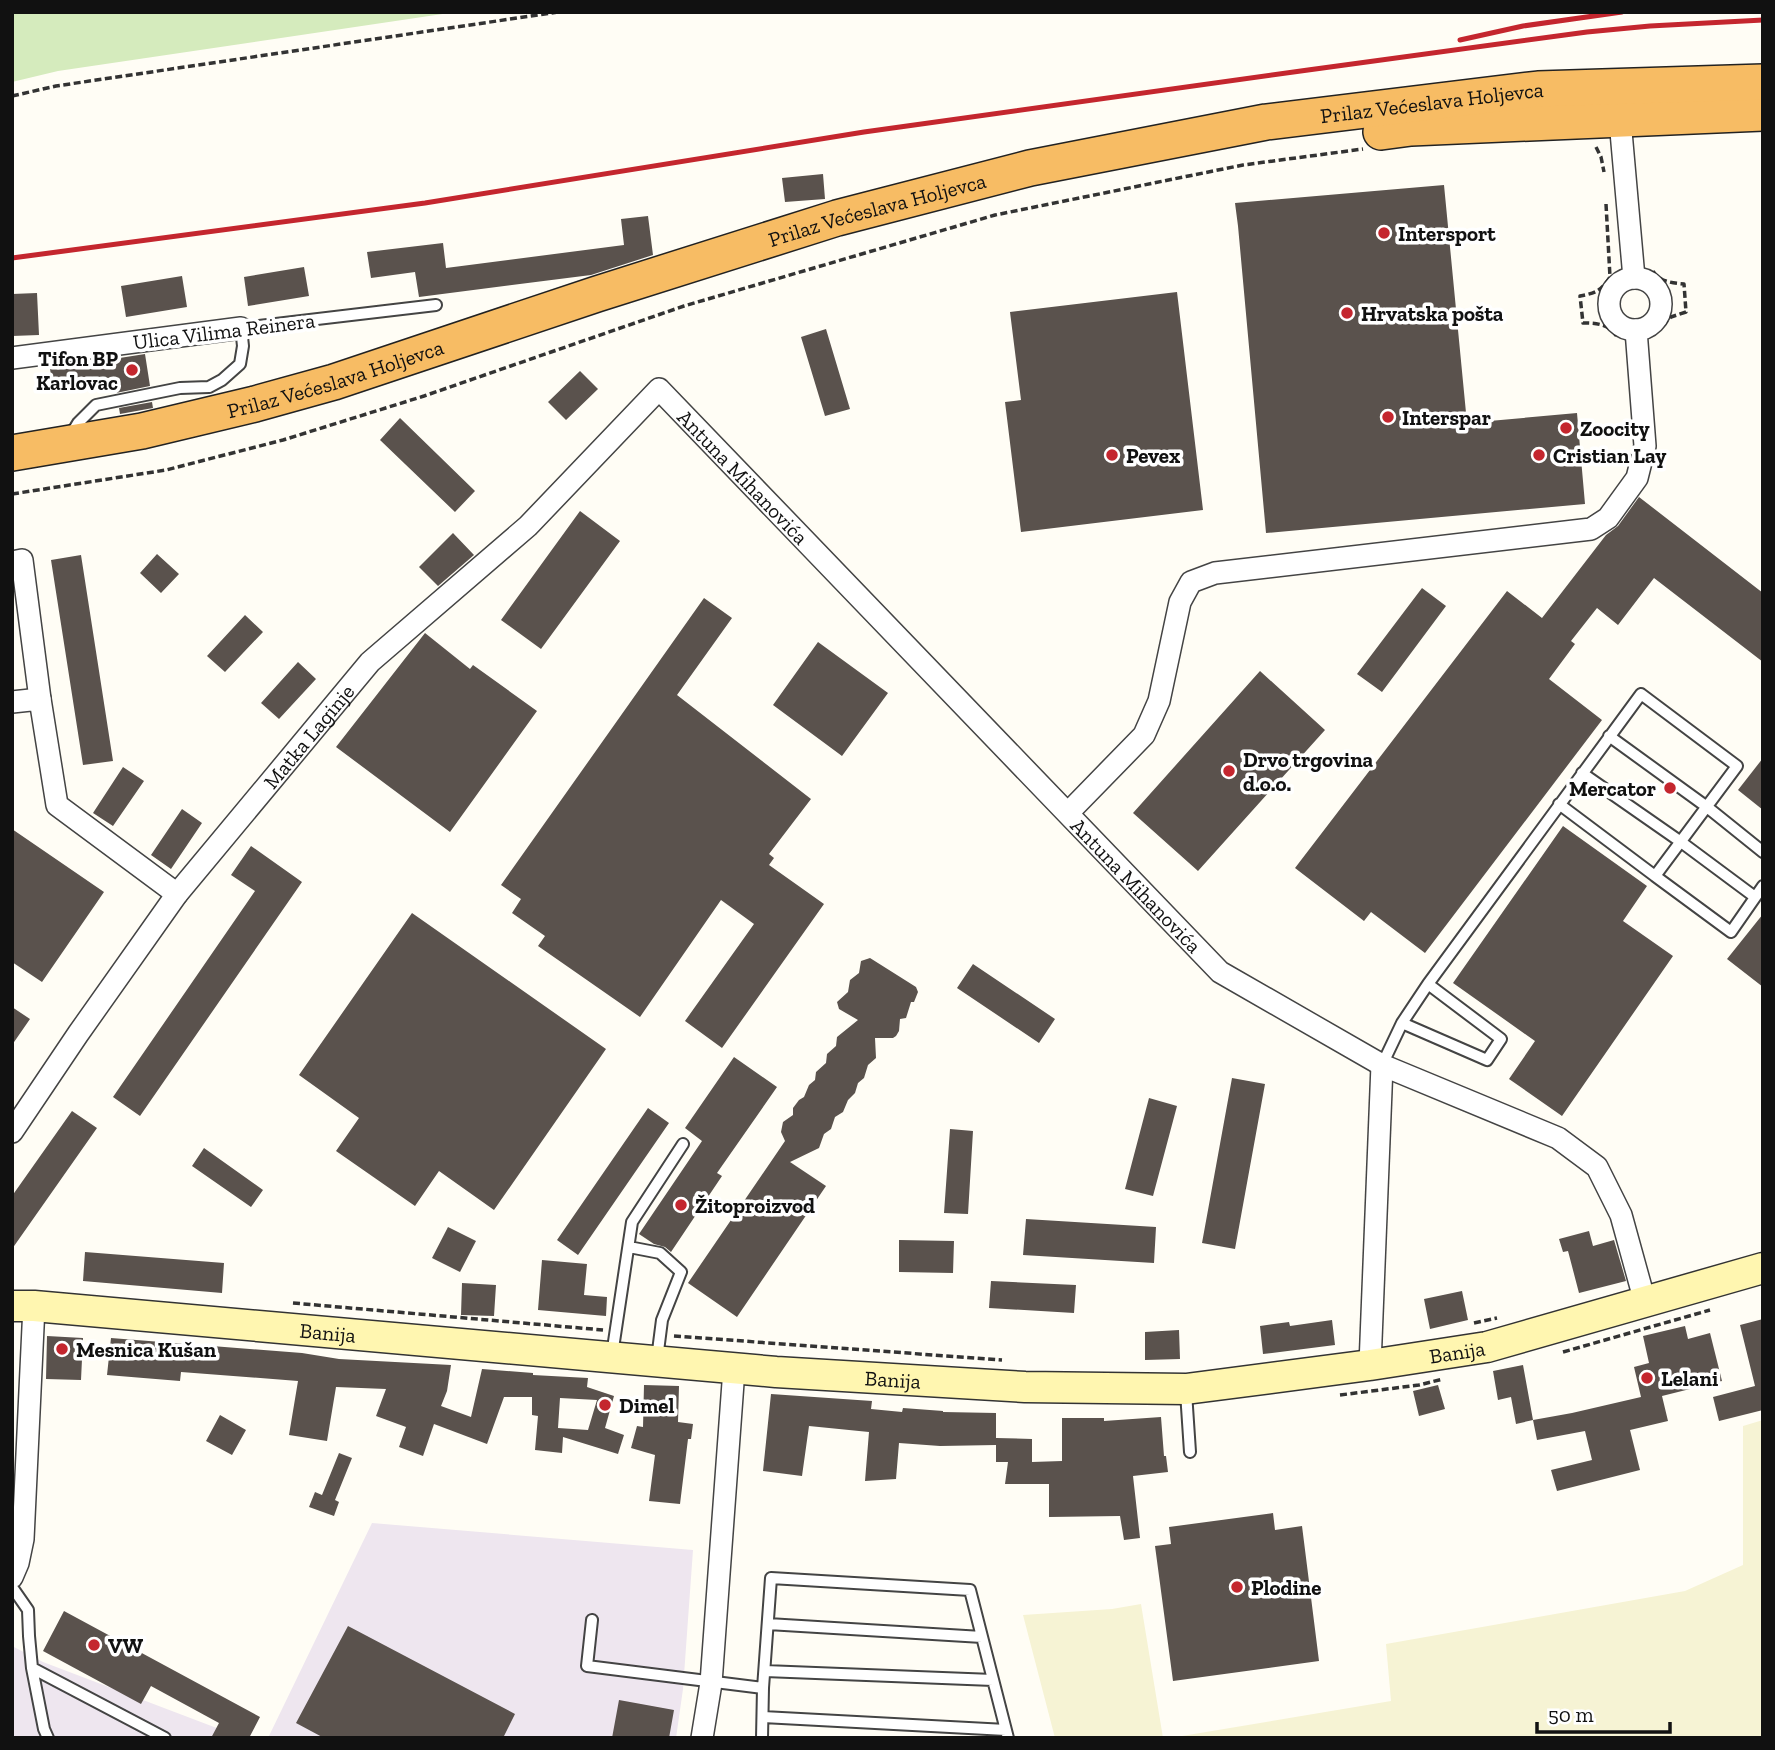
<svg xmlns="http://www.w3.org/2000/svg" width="1775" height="1750" font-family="'Zilla Slab',serif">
<rect width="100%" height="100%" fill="#fffdf5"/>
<path fill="#eee6ef" d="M372,1523L693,1550L683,1689L676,1738H268Z
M12,1646L43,1662L243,1738H12Z"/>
<path fill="#f6f3d4" d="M1763,1420V1738H1170L1391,1701L1386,1644L1685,1591L1743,1565V1426Z
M1141,1604L1163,1738H1055L1023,1615L1112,1609Z"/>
<path fill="#d5ebbd" d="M12,12H456L58,71L12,82Z"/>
<path fill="#5a524d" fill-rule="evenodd" d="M823,174L825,199L785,202L782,178Z
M1444,185L1467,423L1577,413L1585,504L1266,533L1238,226L1235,203Z
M648,216L653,255L591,275L419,297L415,272L371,278L367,252L443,243L446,268L624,245L621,219Z
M304,267L309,296L248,306L244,277Z
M182,276L187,307L126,317L121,286Z
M1177,292L1203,510L1021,532L1005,402L1021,400L1010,312Z
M37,293L39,335L12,336V294Z
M826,329L850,409L825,416L801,337Z
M145,354L150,386L116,393L114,377L53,387L50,369Z
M580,371L598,389L566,420L548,402Z
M152,402L153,408L120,414L119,408Z
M400,418L475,491L455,512L380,440Z
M1639,497L1763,593V662L1654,578L1618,625L1597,608L1571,641L1575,644L1549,679L1602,720L1425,953L1371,912L1364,921L1295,868L1507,591L1542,618L1606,535L1618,526Z
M580,511L620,541L541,649L501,620Z
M453,533L474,555L438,586L419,567Z
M157,554L179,574L161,593L140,573Z
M81,555L113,761L83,765L51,560Z
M1422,588L1446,606L1382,692L1357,674Z
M704,598L732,618L677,695L811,799L769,854L774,858L769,865L824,904L722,1048L685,1021L754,924L721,900L640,1017L538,946L545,936L512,913L521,899L501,885Z
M245,615L263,632L225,672L207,656Z
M425,633L470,669L473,665L537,711L450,832L336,747Z
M818,642L888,693L842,756L773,705Z
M298,662L316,679L279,719L261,703Z
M1260,671L1325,730L1198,871L1133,813Z
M1763,758V810L1738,790Z
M123,767L144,781L113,826L93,813Z
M182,809L202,823L171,869L151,855Z
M1563,826L1647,886L1623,921L1673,956L1562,1116L1509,1079L1535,1041L1453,983Z
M12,829L104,892L42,982L12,962Z
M251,846L302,882L140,1116L113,1097L255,891L231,875Z
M412,913L606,1049L494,1210L439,1171L415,1206L336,1151L359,1118L299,1075Z
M1763,914V987L1727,959Z
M870,958L916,987L918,992L914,1002H911L906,1018L900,1019L899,1031L896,1036L893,1038H875L876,1058L868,1065L864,1078L858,1083L855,1093L848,1100L843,1112L835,1117L831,1129L824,1134L819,1148L790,1162L826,1186L737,1317L688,1283L785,1141L781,1132L783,1122L793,1115V1108L799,1100L804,1097L809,1085L815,1080L816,1072L826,1063L827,1054L836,1046L837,1037L858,1020L839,1009L837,1002L848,992L850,980L859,973L861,961Z
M973,964L1055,1019L1039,1043L957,988Z
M12,1007L30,1019L12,1045Z
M734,1057L777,1087L717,1173L722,1176L671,1252L665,1247L654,1244L639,1234L702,1141L685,1128Z
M1232,1078L1265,1084L1235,1249L1202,1243Z
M1149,1098L1177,1106L1153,1196L1125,1189Z
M648,1108L669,1123L578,1255L557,1240Z
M72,1111L97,1128L12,1249V1196Z
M950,1129L973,1131L968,1214L944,1213Z
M204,1148L263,1190L251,1207L192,1166Z
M1026,1219L1156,1227L1154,1263L1023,1255Z
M448,1227L476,1241L460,1272L432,1258Z
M1589,1231L1593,1246L1614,1240L1626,1281L1579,1293L1568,1251L1563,1252L1559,1239Z
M899,1240L954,1241L953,1273L899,1272Z
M85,1252L224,1263L222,1293L83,1281Z
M542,1260L587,1264L584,1295L607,1297L606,1316L538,1310Z
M991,1281L1076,1285L1074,1313L989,1308Z
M462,1283L496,1285L494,1316L461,1315Z
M1462,1291L1468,1320L1430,1329L1424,1299Z
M1763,1319V1410L1719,1421L1713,1397L1755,1386L1740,1325Z
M1332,1320L1335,1345L1263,1354L1260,1326L1289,1322L1290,1326Z
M1685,1326L1688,1339L1710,1333L1722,1381L1662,1396L1668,1421L1630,1430L1640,1470L1557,1491L1551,1470L1592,1460L1585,1431L1537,1440L1533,1420L1572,1413L1641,1397L1634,1367L1649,1363L1643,1336Z
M1179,1330L1180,1359L1145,1360V1332Z
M47,1336L83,1338L81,1380L46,1379Z
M111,1338L302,1353L339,1359L451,1365L447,1391L441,1406L471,1417L482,1369L533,1373V1375L588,1378L587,1387L614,1396L605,1428L624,1435L618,1454L563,1437L562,1453L535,1450L538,1416L532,1415V1397H504L487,1444L434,1424L423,1456L399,1447L406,1427L376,1416L386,1389L336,1387L327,1441L289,1435L298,1381L181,1372L180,1381L107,1375ZM560,1398L597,1400L588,1430L558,1428Z
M1523,1365L1533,1420L1516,1424L1511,1397L1498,1400L1493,1371Z
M644,1385L679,1386L678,1422L693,1424L691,1439H688L680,1504L649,1501L655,1455L631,1448L637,1426L643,1427Z
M1438,1385L1445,1409L1419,1416L1413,1391Z
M771,1394L872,1401L871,1409L902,1412L903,1408L943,1411V1412L996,1413V1438L1032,1439V1462L1062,1461V1418H1104V1421L1161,1417L1164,1456H1166L1168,1472L1133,1476L1140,1538L1124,1540L1120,1516L1049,1517V1484H1005L1008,1462H996V1445L940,1446L899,1443L896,1479L865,1481L869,1432L809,1426L802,1476L763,1471Z
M220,1415L246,1430L232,1455L206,1441Z
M339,1453L352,1458L335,1500L339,1502L334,1516L309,1507L315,1492L322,1495Z
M1273,1513L1275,1530L1302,1526L1319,1661L1173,1681L1155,1546L1171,1544L1169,1527Z
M64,1611L260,1717L249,1738H211L219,1723L151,1686L141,1704L43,1651Z
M348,1626L515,1714L503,1738H324L296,1723Z
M619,1700L674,1710L669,1738H612Z"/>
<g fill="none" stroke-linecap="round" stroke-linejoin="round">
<defs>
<path id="service" d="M70,436L78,423L96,405L180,388L209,387L222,380L240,364L243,346L241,328L436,305
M1609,736L1707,807L1763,852
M1582,773L1681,842L1755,897
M1655,876L1731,932L1763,886
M1428,984L1641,694L1737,766L1655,876L1559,804
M1382,1065L1402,1023L1428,984L1501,1039L1487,1060L1402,1023
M629,1247L660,1253L681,1272L662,1320L657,1359
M612,1355L632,1222L683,1144
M1186,1392L1190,1452
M12,1587L28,1610L29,1636L32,1668L44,1729L48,1738
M592,1620L587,1666L763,1688
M768,1624L982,1637
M32,1668L165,1738
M765,1671L993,1680
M763,1717L1006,1730
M762,1738L763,1688L771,1578L970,1590L1008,1738"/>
<g id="minor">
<path d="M1619,109L1634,278"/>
<circle cx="1635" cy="304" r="26"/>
<path d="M12,358L241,328"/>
<path d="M12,562L22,560L40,699"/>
<path d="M12,702L40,699L57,805L177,894"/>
<path d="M1068,813L1144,735L1159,701L1180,602L1191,582L1215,573L1591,529L1608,518L1637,478L1645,446L1636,330"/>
<path id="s1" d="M12,1132L78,1034L177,894L370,662L528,526L659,389L1220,972L1382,1065L1558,1138L1597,1167L1621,1215L1645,1302"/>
<path d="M1370,1365L1382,1065"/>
<path d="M12,1577L18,1563L23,1539L34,1306"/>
<path d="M702,1738L711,1683L734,1369"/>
</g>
<g id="secondary">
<path id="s2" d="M12,1306H34L776,1372L1025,1387L1186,1389L1370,1365L1487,1347L1763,1268"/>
</g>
<g id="trunk">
<path d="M1381,132L1411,128L1763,113"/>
<path id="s3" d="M12,453L142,431L255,404L334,382L597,294L837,218L1030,168L1266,122L1538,89L1763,82"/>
</g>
</defs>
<use href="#service" stroke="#444" stroke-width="14"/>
<use href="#minor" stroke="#444" stroke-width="24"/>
<use href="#secondary" stroke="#333" stroke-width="33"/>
<use href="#trunk" stroke="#222" stroke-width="38"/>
<path stroke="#333" stroke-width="3.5" stroke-dasharray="7 3.5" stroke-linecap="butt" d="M12,96L56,86L558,12
M1596,147L1601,157L1604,172
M1606,204L1610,277C1601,291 1596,293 1580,296L1583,323C1596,323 1610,324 1617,337
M1653,271C1659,282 1673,283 1684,284L1686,312L1671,317L1656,332
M12,494L166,470L283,440L424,396L684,306L995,215L1243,165L1363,149
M293,1303L603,1330
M1474,1323L1497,1318
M674,1336L1002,1360
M1563,1352L1710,1310
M1340,1395L1419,1385L1443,1379"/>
<use href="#service" stroke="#fff" stroke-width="10"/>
<use href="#minor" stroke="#fff" stroke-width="21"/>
<use href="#secondary" stroke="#fff6b0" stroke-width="30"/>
<use href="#trunk" stroke="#f7bc64" stroke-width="35"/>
<path stroke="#c4262e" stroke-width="5" d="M1460,40L1523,26L1622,12
M12,258L425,203L864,132L1308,70L1587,32L1650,26L1763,20"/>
</g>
<g fill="#c4262e" stroke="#fff" stroke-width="2.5">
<circle cx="1384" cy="233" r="7"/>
<circle cx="1347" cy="313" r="7"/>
<circle cx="132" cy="370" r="7"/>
<circle cx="1388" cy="417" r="7"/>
<circle cx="1566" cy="428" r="7"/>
<circle cx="1112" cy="455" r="7"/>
<circle cx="1539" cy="455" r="7"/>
<circle cx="1229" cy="771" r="7"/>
<circle cx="1670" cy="788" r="7"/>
<circle cx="681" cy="1205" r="7"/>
<circle cx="62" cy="1349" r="7"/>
<circle cx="1647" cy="1378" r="7"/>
<circle cx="605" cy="1405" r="7"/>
<circle cx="1237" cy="1587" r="7"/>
<circle cx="94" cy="1645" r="7"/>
</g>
<g text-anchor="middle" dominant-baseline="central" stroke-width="7" stroke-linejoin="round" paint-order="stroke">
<g font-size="21" fill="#111" stroke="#fff">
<text stroke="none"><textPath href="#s3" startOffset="1466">Prilaz Većeslava Holjevca</textPath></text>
<text stroke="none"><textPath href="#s3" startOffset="900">Prilaz Većeslava Holjevca</textPath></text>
<text transform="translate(224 331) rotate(-7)">Ulica Vilima Reinera</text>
<text stroke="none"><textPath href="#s3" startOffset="332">Prilaz Većeslava Holjevca</textPath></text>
<text stroke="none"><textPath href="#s1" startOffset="1111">Antuna Mihanovića</textPath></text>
<text stroke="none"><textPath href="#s1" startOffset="495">Matka Laginje</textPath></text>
<text stroke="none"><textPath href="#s1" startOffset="1678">Antuna Mihanovića</textPath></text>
<text stroke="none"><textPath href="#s2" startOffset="317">Banija</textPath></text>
<text stroke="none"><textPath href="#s2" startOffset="1451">Banija</textPath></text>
<text stroke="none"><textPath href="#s2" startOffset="884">Banija</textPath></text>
</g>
<g font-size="21" font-weight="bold" fill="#111" stroke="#fff" text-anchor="start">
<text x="1398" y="233">Intersport</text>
<text x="1361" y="313">Hrvatska pošta</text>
<text x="118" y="358" text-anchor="end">Tifon BP<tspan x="118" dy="24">Karlovac</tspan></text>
<text x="1402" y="417">Interspar</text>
<text x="1580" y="428">Zoocity</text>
<text x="1126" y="455">Pevex</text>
<text x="1553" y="455">Cristian Lay</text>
<text x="1243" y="759">Drvo trgovina<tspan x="1243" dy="24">d.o.o.</tspan></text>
<text x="1656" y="788" text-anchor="end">Mercator</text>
<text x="695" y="1205">Žitoproizvod</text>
<text x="76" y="1349">Mesnica Kušan</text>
<text x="1661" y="1378">Lelani</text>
<text x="619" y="1405">Dimel</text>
<text x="1251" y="1587">Plodine</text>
<text x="108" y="1645">VW</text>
</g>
</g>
<rect width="1775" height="1750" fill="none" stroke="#111111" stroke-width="28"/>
<path d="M1537 1722v10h133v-10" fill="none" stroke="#111111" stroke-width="3.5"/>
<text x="1548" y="1722" font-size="21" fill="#111111" stroke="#ffffff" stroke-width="5" paint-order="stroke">50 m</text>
</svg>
